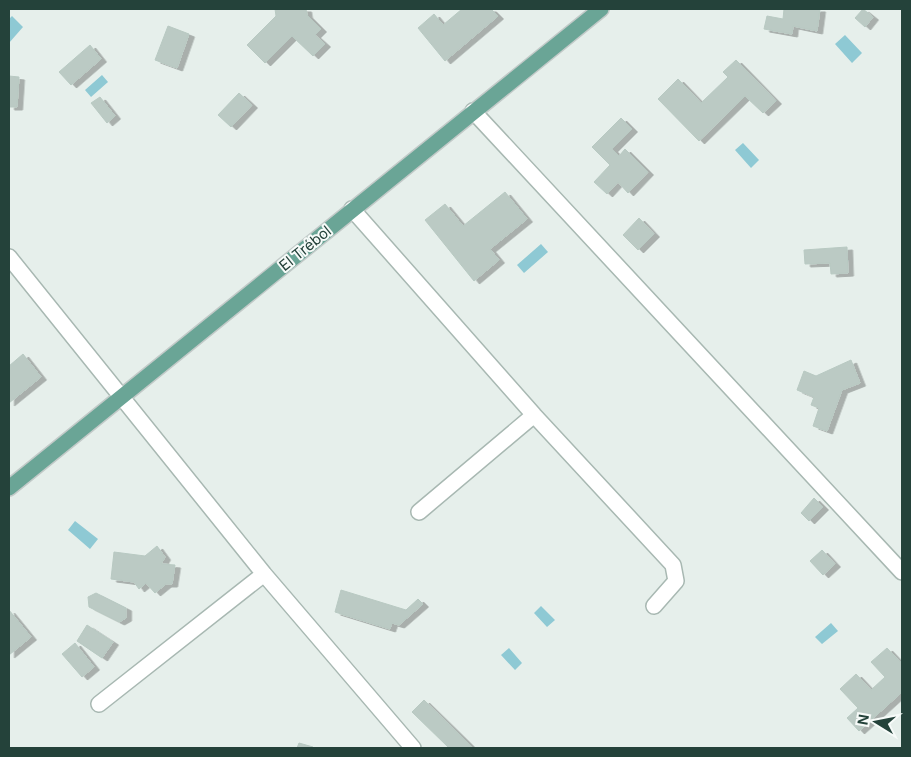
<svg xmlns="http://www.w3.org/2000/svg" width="911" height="757" font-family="Inter,sans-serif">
<defs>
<filter id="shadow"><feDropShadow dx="5.5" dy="3" stdDeviation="0" flood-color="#0004"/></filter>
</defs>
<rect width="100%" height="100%" fill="#e6efeb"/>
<path fill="#8ec9d4" d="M12,16L23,27L9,43V19Z
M845,35L862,53L852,63L835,44Z
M102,75L108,82L91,97L85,90Z
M743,143L759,160L751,168L735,150Z
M541,244L548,252L524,273L517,265Z
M75,521L98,539L90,549L68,530Z
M541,606L555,620L547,627L534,613Z
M831,623L838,631L822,644L815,637Z
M509,648L522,663L515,670L501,655Z"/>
<path fill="#bbcac4" stroke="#b8c9c2" filter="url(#shadow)" d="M275,9H306L307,15L321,29L315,35L325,44L313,56L292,36L265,63L247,45L276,16Z
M462,9H491L498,16L445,61L418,28L434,14L443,25Z
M784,9H820L817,31L793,26L792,34L764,29L767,16L783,19Z
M863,9L873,17L865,27L855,18Z
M168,26L189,34L177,68L155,60Z
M90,45L101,59L71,85L59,72Z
M736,60L776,101L763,113L745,96L699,141L658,99L678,79L701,103L728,77L723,72Z
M9,76L19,77L17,107H9Z
M239,93L252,105L231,127L218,115Z
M100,97L115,116L107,123L91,103Z
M621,118L632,129L612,149L619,156L625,149L648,172L628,193L618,182L607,194L594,182L610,165L592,147Z
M505,192L527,219L490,249L499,260L474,281L425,220L445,204L463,226Z
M639,218L654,234L638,250L623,235Z
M847,247L848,273L831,274L830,263L805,264L804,250Z
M23,354L41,377L9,403V366Z
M851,360L860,383L842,390L827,431L813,426L819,408L811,405L814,397L797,390L804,371L816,376Z
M814,498L823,507L809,521L801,513Z
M157,546L165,557L161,564L175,565L172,584H166L155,593L146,583L139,589L134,582L111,579L114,552L145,556Z
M822,550L835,564L823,575L810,561Z
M341,590L406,610L418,599L423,604L399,625L392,623L390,629L335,612Z
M96,593L126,608V618L119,622L89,607L88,597Z
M9,610L31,637L9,655Z
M87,625L113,642L102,658L77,641Z
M75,643L94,667L82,677L62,654Z
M887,648L900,662L902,660V692L859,731L847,718L858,708L840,689L856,674L871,690L885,677L871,662Z
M424,700L473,748H449L412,712Z
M299,743L313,747L312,748H297Z"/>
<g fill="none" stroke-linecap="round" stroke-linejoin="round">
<defs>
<path id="minor" d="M473,111L902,572
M352,209L534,415L673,565L676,581L654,606
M9,257L264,574L413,748
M419,512L534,415
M99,704L264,574"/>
<path id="major" d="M9,488L601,9"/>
</defs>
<use href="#minor" stroke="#a8b8b2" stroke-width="18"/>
<use href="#major" stroke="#c2cac8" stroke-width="18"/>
<use href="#minor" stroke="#fff" stroke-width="15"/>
<use href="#major" stroke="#6aa596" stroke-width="15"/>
</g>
<g text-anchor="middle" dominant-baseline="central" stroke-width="4" stroke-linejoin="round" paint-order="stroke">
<g font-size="15" fill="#24423a" stroke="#f7fbf9">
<text transform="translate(305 248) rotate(-39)">El Trébol</text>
</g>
</g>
<rect width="911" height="757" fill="none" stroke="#24423a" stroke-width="20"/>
<g transform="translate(876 722) rotate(280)" stroke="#f7fbf9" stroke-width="4" paint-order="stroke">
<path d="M0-4L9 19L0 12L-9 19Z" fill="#24423a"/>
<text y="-8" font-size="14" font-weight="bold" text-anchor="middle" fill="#24423a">N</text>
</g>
</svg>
